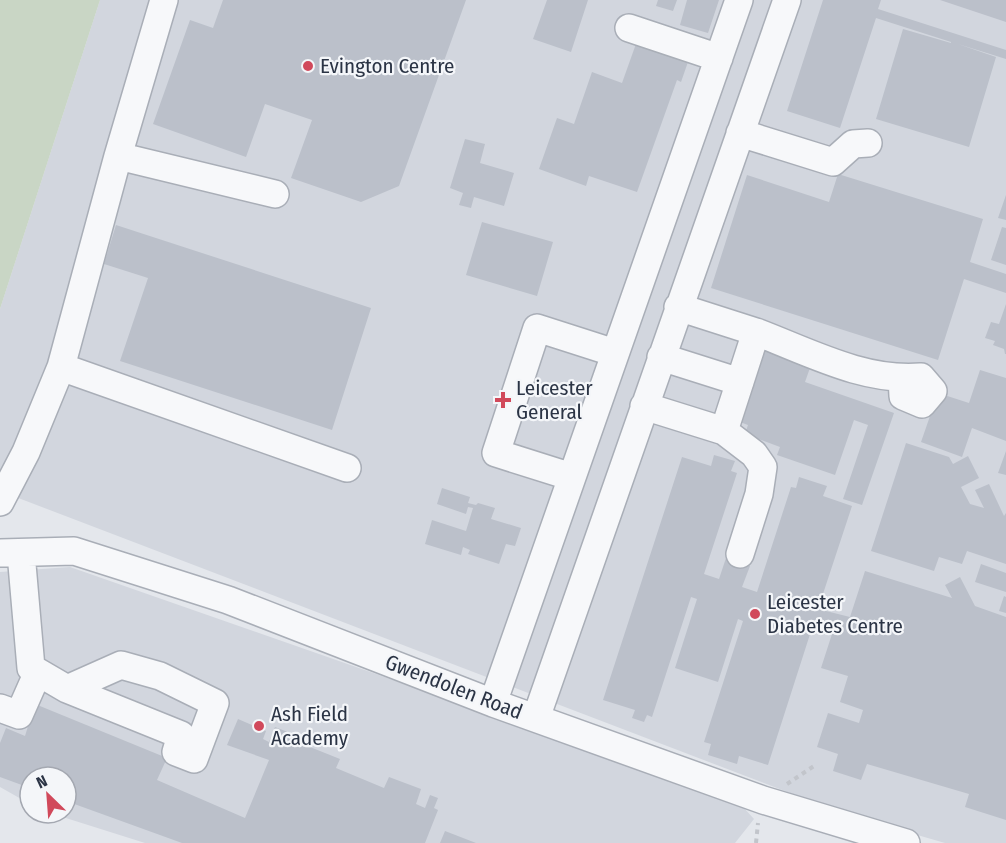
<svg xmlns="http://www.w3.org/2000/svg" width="1006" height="843" font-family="'Fira Sans Condensed',sans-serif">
<rect width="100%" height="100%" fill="#e4e7ec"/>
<path fill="#d2d6de" d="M100,0H1006V843H945L845,814L0,491V309Z
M70,567L379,675L744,808L754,819L735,843H145L50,813H66V777H30V804L0,787V572Z"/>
<path fill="#c9d6c5" d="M0,0H100L0,309Z"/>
<path fill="#bbc0ca" d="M223,0H466L399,186L361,202L291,178L312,120L265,104L246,157L153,124L190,20L213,28Z
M547,0H588L571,52L533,39Z
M658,0H677L673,11L656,6Z
M687,0H719L708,33L680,25Z
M823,0H881L878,9L1006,50V59L958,44L996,57L969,147L876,119L903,29L951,43V42L876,18L840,128L787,111Z
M940,0H1006V22Z
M637,41L689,59L681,82L677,80L637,192L589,176L586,186L539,169L557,118L574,124L592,72L622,83Z
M465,139L485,144L480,163L514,173L504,206L474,197L471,208L459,205L463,193L450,188Z
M838,174L983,219L970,262L1006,274V293L964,279L938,360L711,288L747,175L829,202Z
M1006,195V220L998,218Z
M482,222L553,242L537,296L466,275Z
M116,225L371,308L332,430L120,361L148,278L104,264Z
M1002,227L1006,228V265L991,260Z
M1006,304V354H1005L1004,349L993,345L995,341L985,338L991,322L999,324Z
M765,350L811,365L805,382L894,413L862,505L843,499L868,425L854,420L835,475L777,455L780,447L745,434L748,425L740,422Z
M980,370L1006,378V441L972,428L962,457L921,442L938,393L969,403Z
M906,443L949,457L953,464L968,456L979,478L961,487L970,504L984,508L975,490L989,484L1004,516L1006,513V564L967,551L962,564L939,557L934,571L871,551Z
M1006,451V475L998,473Z
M714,455L735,461L731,471L737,473L704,574L719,579L726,558L750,566L742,587L757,592L791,487L796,488L799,477L827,486L823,496L852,506L818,609L850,617L865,571L952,598L945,585L960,577L975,606L1006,617V820L965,807L969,794L867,764L861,780L833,771L838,754L817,747L828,713L859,723L863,710L840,702L848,676L821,668L832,634L812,628L768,765L739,756L737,764L708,755L711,744L704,742L743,621L738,619L718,682L675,668L697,599L691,597L652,717L647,715L644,722L632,718L635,710L603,700L682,457L711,466Z
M442,488L470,497L468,503L476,505L478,503L495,508L491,519L521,528L515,546L506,544L499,564L468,554L470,550L463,547L461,555L425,544L432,520L466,531L473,508L468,507L466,514L437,504Z
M981,564L1006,573V592L975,582Z
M1004,596L1006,597V613L999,611Z
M35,704L167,758L157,780L245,818L269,760L227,745L238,719L266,731L263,739L269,742L275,727L308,740L305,745L340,759L336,768L384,788L389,777L421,789L416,804L425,808L430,795L438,798L434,808L438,810L425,843H182L66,801V777H30V788L0,777V743L6,728L25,736Z
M445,831L476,843H440Z"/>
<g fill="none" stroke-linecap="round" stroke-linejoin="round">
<defs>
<path id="minor" d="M629,28L719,58
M740,133L833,162L853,144L868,143
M118,156L275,194
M756,332C809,352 864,382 921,377L933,391L922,404L903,396L902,378
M661,357L740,382
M61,367L347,468
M644,406L724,431L756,332L678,307
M724,431L754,454L763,467L759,494L740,554
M572,477L496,453L537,328L615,353
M0,502L26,452L61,367L118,156L164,0
M0,553L74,551L228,600L493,703L763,800L906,843
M21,553L31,668L67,689L181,735L176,752L194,759L215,703L160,676L121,665L67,689
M493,703L739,0
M0,708L19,715L38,672
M536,718L787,0"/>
</defs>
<use href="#minor" stroke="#a9aeb7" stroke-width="30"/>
<path stroke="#c2c5cb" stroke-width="4" stroke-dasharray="4.5 4.5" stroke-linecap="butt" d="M787,784L814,766
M756,843L758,823"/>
<use href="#minor" stroke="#f7f8fa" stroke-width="27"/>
</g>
<g fill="#d1495b" stroke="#f4f6f9" stroke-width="2">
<circle cx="308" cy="66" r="6"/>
<path d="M500 391h6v6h6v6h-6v6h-6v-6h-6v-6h6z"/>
<circle cx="755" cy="614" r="6"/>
<circle cx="259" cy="726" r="6"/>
</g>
<g text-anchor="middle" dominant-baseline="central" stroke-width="4.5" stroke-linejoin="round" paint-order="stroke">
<g font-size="21" fill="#2b3445" stroke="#f4f6f9" text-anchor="start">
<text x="320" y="66">Evington Centre</text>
<text x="516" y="388">Leicester<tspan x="516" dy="24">General</tspan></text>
<text x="767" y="602">Leicester<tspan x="767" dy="24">Diabetes Centre</tspan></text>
<text x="271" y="714">Ash Field<tspan x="271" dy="24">Academy</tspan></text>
</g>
<g font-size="21" fill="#2b3445" stroke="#f4f6f9">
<text transform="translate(454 687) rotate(21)">Gwendolen Road</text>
</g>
</g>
<g transform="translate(48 795) rotate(335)"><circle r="28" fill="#f4f6f9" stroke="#a4a8b1" stroke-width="1.5"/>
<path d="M0-4.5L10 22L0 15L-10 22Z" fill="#d1495b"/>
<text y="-9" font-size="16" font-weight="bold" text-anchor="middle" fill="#2b3445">N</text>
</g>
</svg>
